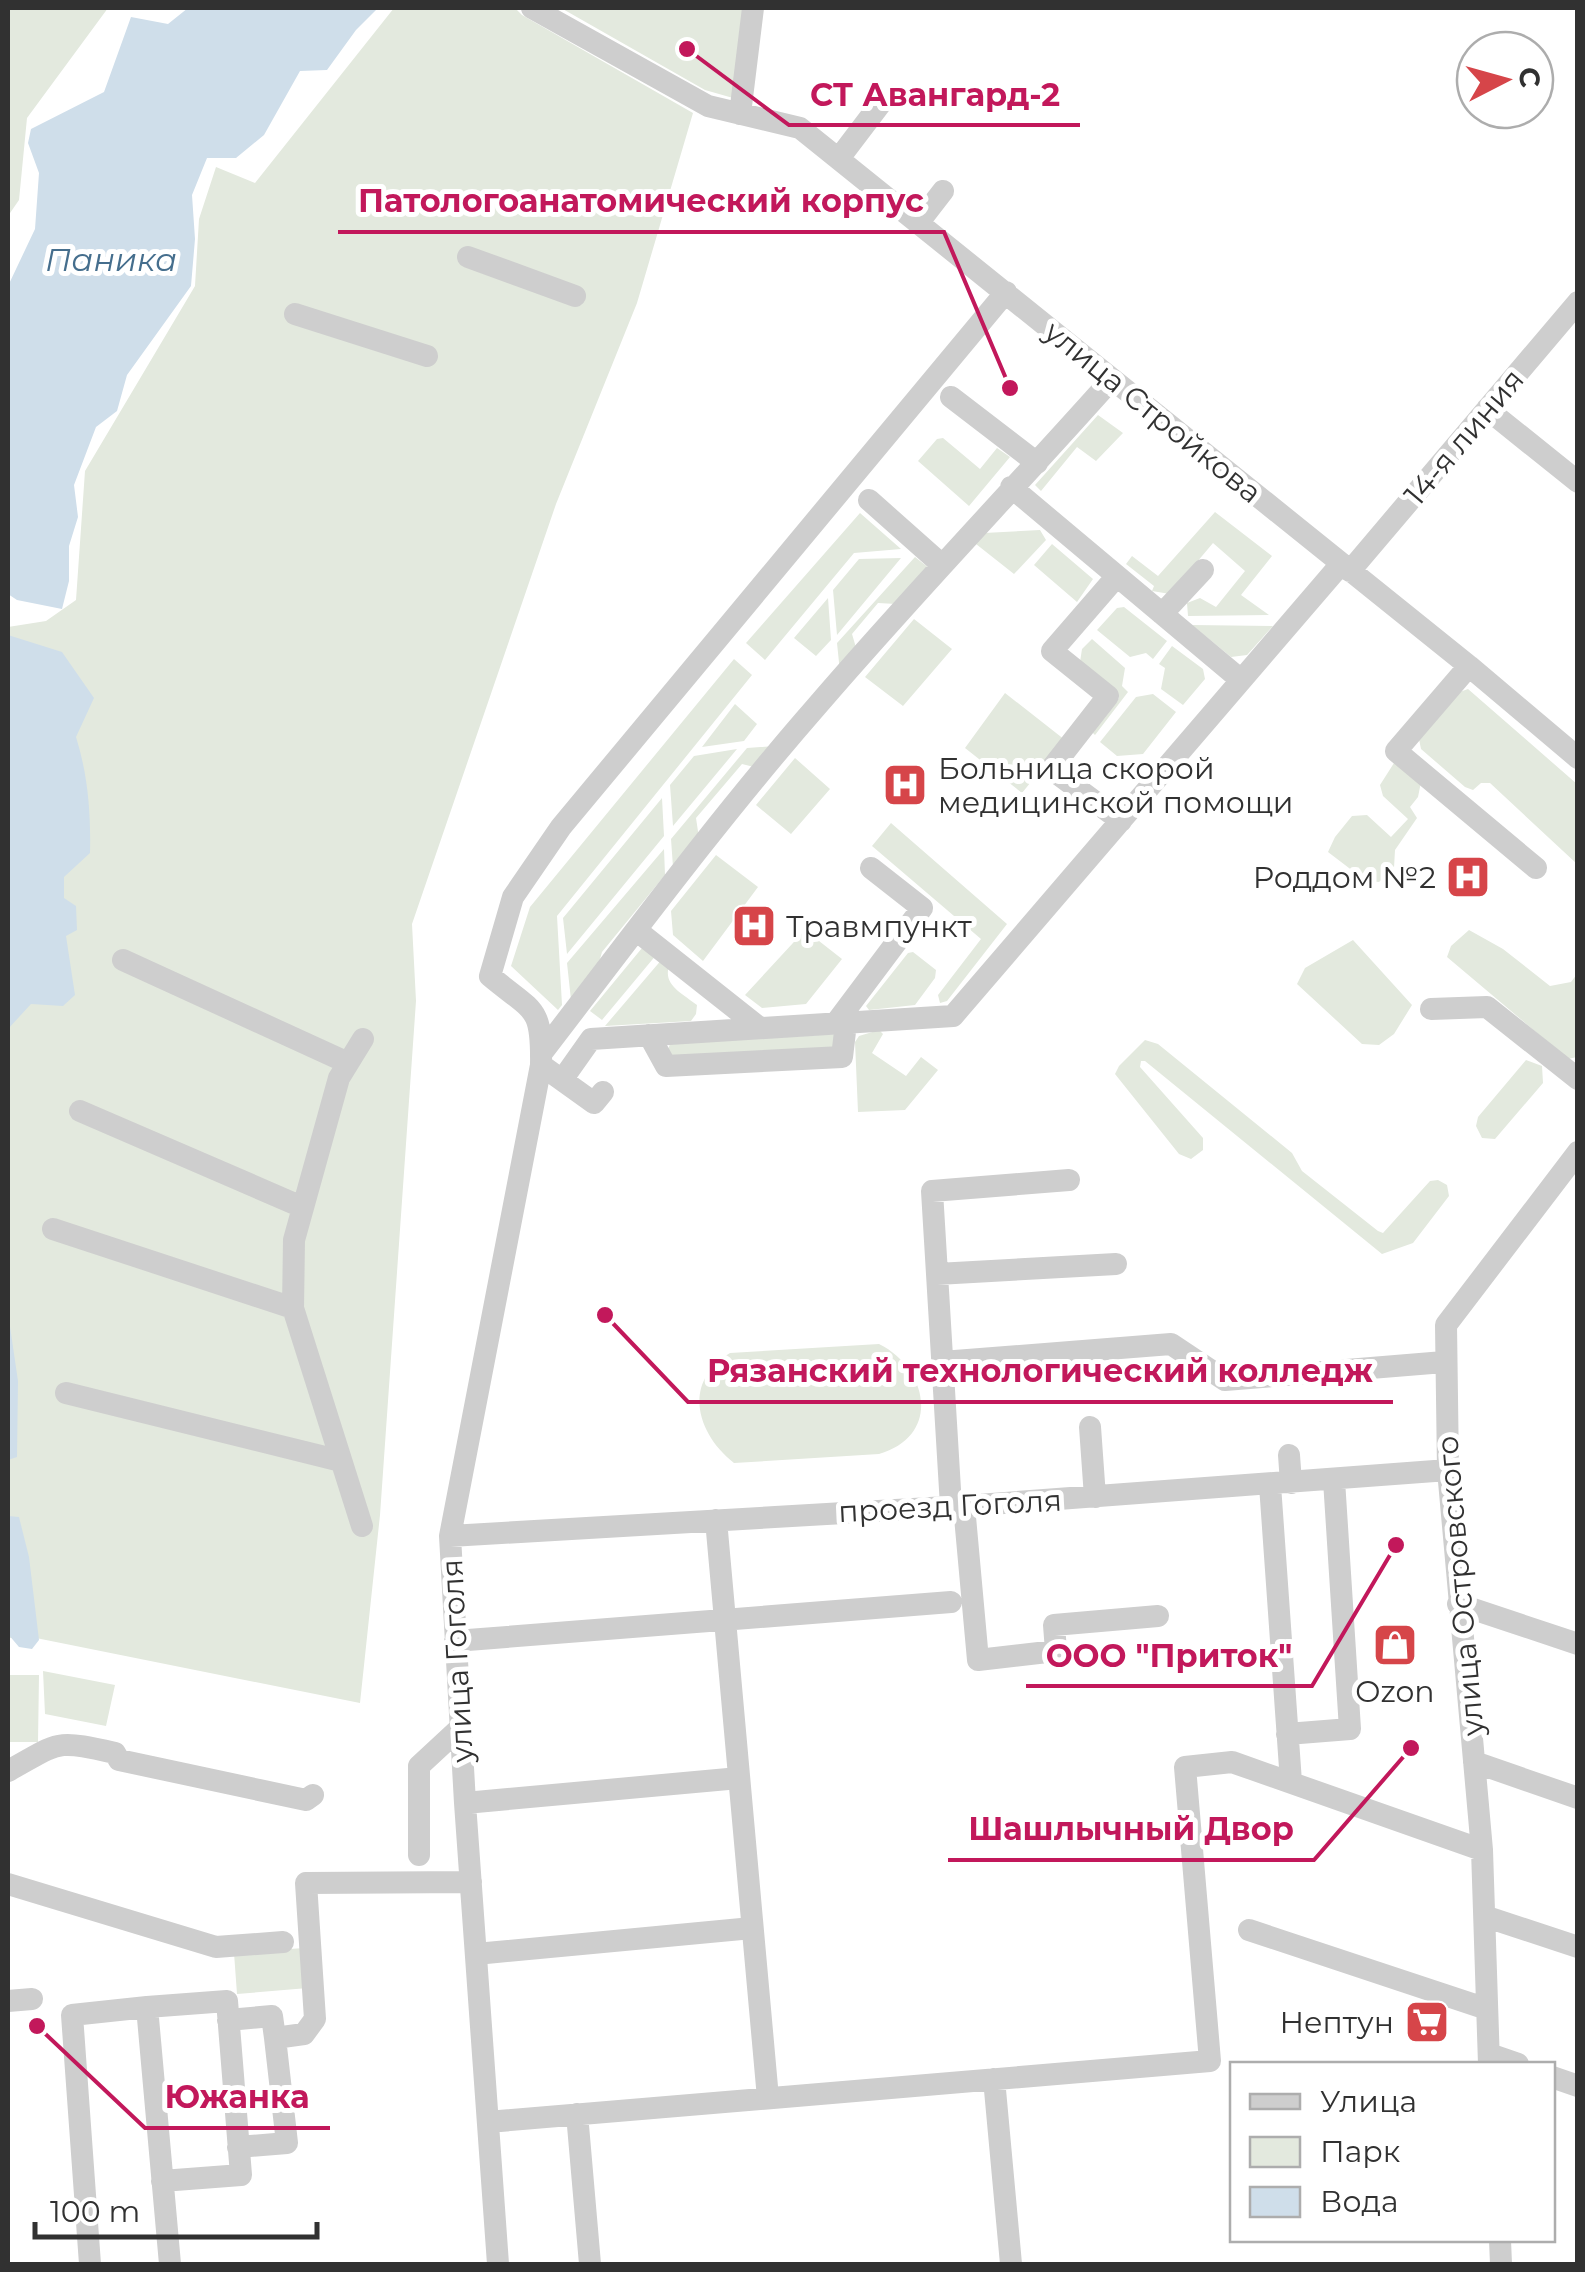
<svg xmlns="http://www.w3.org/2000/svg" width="1585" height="2272" font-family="Montserrat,sans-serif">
<rect width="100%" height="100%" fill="#fff"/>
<path fill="#e3e9de" d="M8,8H108L27,118L19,200L8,216Z
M394,8H515L522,15L693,113L637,303L556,504L412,924L416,1001L380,1515L360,1703L36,1638H8V627L46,621L76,600L85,471L195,286L199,219L216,167L255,183Z
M561,8H746L733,98L705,90Z
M1098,415L1123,433L1096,461L1077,447L1041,491L1035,485Z
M943,438L980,469L997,448L1010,457L969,506L918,461L937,439Z
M1215,512L1272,556L1241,595L1269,615L1188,616L1187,603L1200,598L1216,607L1245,571L1213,543L1170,594L1152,591L1154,586L1126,564L1132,556L1158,576Z
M860,513L901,549L854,553L765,660L746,643Z
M1040,530L1046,540L1014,574L976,544L984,533Z
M1052,544L1093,579L1077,602L1034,565Z
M915,557L929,568L896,604L878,603L852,634L857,651L840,672L837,643Z
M901,558L837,635L833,590L859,559Z
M828,598L831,640L816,656L794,638Z
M1124,607L1167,641L1153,659L1146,653L1130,657L1097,630L1117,608Z
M914,619L952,649L903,706L865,677Z
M1192,625L1273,626L1247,655L1231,657Z
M1092,639L1125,668L1122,686L1128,692L1095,735L1092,732L1119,698L1080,662L1082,649Z
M1172,646L1203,669L1205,679L1183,705L1161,689L1165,668L1159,664Z
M734,659L752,675L557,916L562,1005L558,1010L511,966L530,907Z
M1468,689L1577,784V864L1490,783H1481L1473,790L1465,787L1421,749L1419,739L1457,693Z
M1005,693L1065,740L1022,793L965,748Z
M1153,694L1176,712L1143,754L1117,756L1100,742L1136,697Z
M735,704L757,724L744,741L702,747Z
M774,746L758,768L742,764L696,818L699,838L673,867L671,839L747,748Z
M737,749L673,826L670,785L694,756Z
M795,758L830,789L791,834L756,805Z
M1394,763L1421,782L1418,797L1410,807L1417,818L1395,850L1394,868L1379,882L1366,881L1328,852L1335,837L1352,816L1367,815L1391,837L1408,819L1383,796L1380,785Z
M662,798L664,836L567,954L563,918Z
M891,823L1007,924L947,1001L940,1003L938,995L981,939L872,846Z
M664,849L665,875L602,952L598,966L571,1000L567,963Z
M716,855L758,887L703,961L673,935L671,911Z
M805,930L842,959L806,1004L762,1008L745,995Z
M1469,930L1503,949L1550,986L1571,982L1577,974V1057L1568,1059L1447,957L1451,946Z
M1353,940L1412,1005L1394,1034L1379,1045L1362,1044L1297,984L1305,968Z
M642,948L657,954L602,1020L590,1011Z
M913,952L936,970L935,978L915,1005L869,1010L866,1006L908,953Z
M663,958L670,964C661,984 682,993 697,1005L696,1014L691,1021L605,1026Z
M879,1030L883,1034L872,1053L906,1076L921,1057L938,1070L905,1110L858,1112L855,1042L859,1036Z
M835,1034V1045L829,1050L677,1059L667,1052L670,1044Z
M1145,1040L1158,1044L1292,1153L1302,1171L1378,1231L1383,1233L1430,1181L1438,1180L1447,1185L1449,1196L1413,1243L1382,1254L1145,1061H1141L1140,1067L1203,1138V1150L1191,1159L1179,1154L1115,1074L1119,1066Z
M1526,1060L1542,1066L1543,1083L1495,1139L1482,1138L1476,1126L1478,1117Z
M879,1344C928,1368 942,1436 879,1454L734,1463C696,1433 682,1382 730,1353Z
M43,1671L115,1685L106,1726L45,1714Z
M8,1675H39L38,1742H8Z
M304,1948L308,1988L237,1994L234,1953Z"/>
<path fill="#cfdeea" d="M188,8H378L356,30L327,70L300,71L264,135L236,158H207L192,195L195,239L191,286L127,375L117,411L96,427L74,485L78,517L69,546V581L62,609L17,600L8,594V286L35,229L39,173L28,143L31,129L104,92L131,17L168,24Z
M8,635L62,652L94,698L76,737C88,775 91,814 90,853L64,877V898L76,906L77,930L66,936L75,995L63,1006L31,1004L8,1029Z
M8,1313L18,1381L17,1457L8,1460Z
M8,1516L19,1517L29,1557L39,1640L32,1649L19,1647L8,1634Z"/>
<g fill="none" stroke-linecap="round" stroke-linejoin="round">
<path stroke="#cecece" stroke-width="22" d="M532,8L708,106L800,128L1469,666L1578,758
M740,114L753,8
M840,157L881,103
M919,222L943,191
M468,257L575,296
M295,314L427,356
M951,397L1037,463
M1487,409L1578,482
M1011,487L1241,680
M869,500L941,564
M1350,571L1578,302
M1117,576L1052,651L1108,696L1051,769L1121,821
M1162,614L1203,570
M1469,666L1396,751L1536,868
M636,930L760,1028
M123,960L346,1062
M1431,1009L1487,1007L1578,1079
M835,1024L922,908L871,868
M649,1035L666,1066L842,1057L846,1023
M541,1054C631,937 719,818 816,707C912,595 1014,489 1112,379
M562,1080L591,1039L953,1016L1341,564
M603,1092L594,1103L541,1065C542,1005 534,1013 490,976L513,897L561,827L1006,292
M80,1111L302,1207
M53,1229L293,1308
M937,1274L1116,1264
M942,1362L1171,1344L1225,1380L1444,1362
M66,1393L341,1461
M1090,1427L1095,1497
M1289,1455L1291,1483
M1270,1485L1291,1782
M951,1506L932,1191L1069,1180
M964,1506L978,1660L1056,1651L1054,1625L1158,1616
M716,1520L768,2098
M362,1526L293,1308L294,1240L339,1078L363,1039
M450,1536L964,1506L1448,1470
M1458,1604L1578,1644
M455,1641L951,1602
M1287,1734L1350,1729L1334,1480
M1474,1762L1578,1798
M8,1771C61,1742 53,1739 115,1753L119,1760L306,1800L313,1795
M465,1803L739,1778
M419,1855V1766L460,1728
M8,1884L216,1947L283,1942
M1487,1917L1578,1947
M1249,1930L1487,2009
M476,1954L752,1928
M8,2001L32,1999
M228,2020L272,2016L275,2038
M1489,2054L1518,2064
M1489,2064L1482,1850L1448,1470L1446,1325L1578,1152
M1552,2077L1578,2086
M994,2079L1011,2264
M577,2114L590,2264
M488,2122L1210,2061L1185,1767L1232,1762L1482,1850
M238,2147L287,2143L275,2038L304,2034L315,2019L306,1883L471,1882
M162,2181L241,2175L227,2001L147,2007L170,2264
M1500,2240L1501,2264
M90,2264L72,2015L147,2007
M498,2264L465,1803L450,1536L541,1065"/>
</g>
<defs>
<symbol id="hospital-square" viewBox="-11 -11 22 22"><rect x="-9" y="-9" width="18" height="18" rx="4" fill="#d64549" stroke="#fff"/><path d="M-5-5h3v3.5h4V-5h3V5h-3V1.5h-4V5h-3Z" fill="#fff"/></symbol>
<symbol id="shop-square" viewBox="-11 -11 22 22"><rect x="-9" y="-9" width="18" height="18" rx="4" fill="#d64549" stroke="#fff"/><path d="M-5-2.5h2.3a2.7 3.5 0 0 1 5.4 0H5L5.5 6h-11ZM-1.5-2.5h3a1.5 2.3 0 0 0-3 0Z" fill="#fff"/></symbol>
<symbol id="supermarket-square" viewBox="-11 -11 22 22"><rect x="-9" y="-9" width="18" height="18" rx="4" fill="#d64549" stroke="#fff"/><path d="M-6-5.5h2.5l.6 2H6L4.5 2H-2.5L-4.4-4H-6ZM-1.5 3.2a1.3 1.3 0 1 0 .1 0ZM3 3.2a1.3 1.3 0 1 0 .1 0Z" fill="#fff"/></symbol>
</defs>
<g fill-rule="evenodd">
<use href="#hospital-square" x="880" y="760" width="50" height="50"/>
<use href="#hospital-square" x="1443" y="852" width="50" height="50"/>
<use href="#hospital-square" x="729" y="901" width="50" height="50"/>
<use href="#shop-square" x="1370" y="1620" width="50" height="50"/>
<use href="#supermarket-square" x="1402" y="1997" width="50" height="50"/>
</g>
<g text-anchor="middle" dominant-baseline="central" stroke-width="10" stroke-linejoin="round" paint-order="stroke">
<g font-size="30" fill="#313131" stroke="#fff">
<text transform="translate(1153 412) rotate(39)">улица Стройкова</text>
<text transform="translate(1464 437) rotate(-50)">14-я линия</text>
<text transform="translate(950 1506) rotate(-3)">проезд Гоголя</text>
<text transform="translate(1460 1586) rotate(-95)">улица Островского</text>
<text transform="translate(457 1661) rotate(-93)">улица Гоголя</text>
</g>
<g font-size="30" fill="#313131" stroke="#fff" text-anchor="start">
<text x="938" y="768">Больница скорой<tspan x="938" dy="34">медицинской помощи</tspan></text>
<text x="1436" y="877" text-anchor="end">Роддом №2</text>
<text x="786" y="926">Травмпункт</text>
<text x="1395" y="1691" text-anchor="middle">Ozon</text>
<text x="1394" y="2022" text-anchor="end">Нептун</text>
</g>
<g font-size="32" font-style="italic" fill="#456e8d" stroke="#fff">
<text x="111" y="259">Паника</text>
</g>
</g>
<path fill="none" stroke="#c2185b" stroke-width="4" d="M687 49L789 125H1080M1010 388L944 232H338M605 1315L688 1402H1393M1396 1545L1312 1686H1026M1411 1748L1314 1860H948M37 2026L145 2128H330"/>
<g fill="#c2185b" stroke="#fff" stroke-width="4">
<circle cx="687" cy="49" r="10"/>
<circle cx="1010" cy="388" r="10"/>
<circle cx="605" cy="1315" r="10"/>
<circle cx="1396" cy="1545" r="10"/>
<circle cx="1411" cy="1748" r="10"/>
<circle cx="37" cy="2026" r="10"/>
</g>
<g font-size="32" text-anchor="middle" font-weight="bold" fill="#c2185b" stroke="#fff" stroke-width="10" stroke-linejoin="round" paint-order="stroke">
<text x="935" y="106">СТ Авангард-2</text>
<text x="641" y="212">Патологоанатомический корпус</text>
<text x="1040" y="1382">Рязанский технологический колледж</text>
<text x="1169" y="1667">ООО "Приток"</text>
<text x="1131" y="1840">Шашлычный Двор</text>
<text x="237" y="2108">Южанка</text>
</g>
<rect width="1585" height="2272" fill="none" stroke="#313131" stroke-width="20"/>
<rect x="1230" y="2062" width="325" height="180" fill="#ffffff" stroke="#adadad" stroke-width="2.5"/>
<rect x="1250" y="2094" width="50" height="15" fill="#cecece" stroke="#adadad" stroke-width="2.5"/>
<text x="1320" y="2112" font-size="30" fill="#313131">Улица</text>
<rect x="1250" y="2137" width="50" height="30" fill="#e3e9de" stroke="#adadad" stroke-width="2.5"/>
<text x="1320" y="2162" font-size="30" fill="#313131">Парк</text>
<rect x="1250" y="2187" width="50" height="30" fill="#cfdeea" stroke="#adadad" stroke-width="2.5"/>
<text x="1320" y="2212" font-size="30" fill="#313131">Вода</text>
<g transform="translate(1505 80) rotate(84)"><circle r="48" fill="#ffffff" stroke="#adadad" stroke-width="2.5"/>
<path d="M0-8L18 38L0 25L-18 38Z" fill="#d64549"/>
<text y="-15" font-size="28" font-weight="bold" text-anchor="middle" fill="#313131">С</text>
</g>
<path d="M35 2222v15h282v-15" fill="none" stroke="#313131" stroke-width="5"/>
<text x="50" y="2222" font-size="30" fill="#313131" stroke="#ffffff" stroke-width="8" paint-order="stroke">100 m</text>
</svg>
